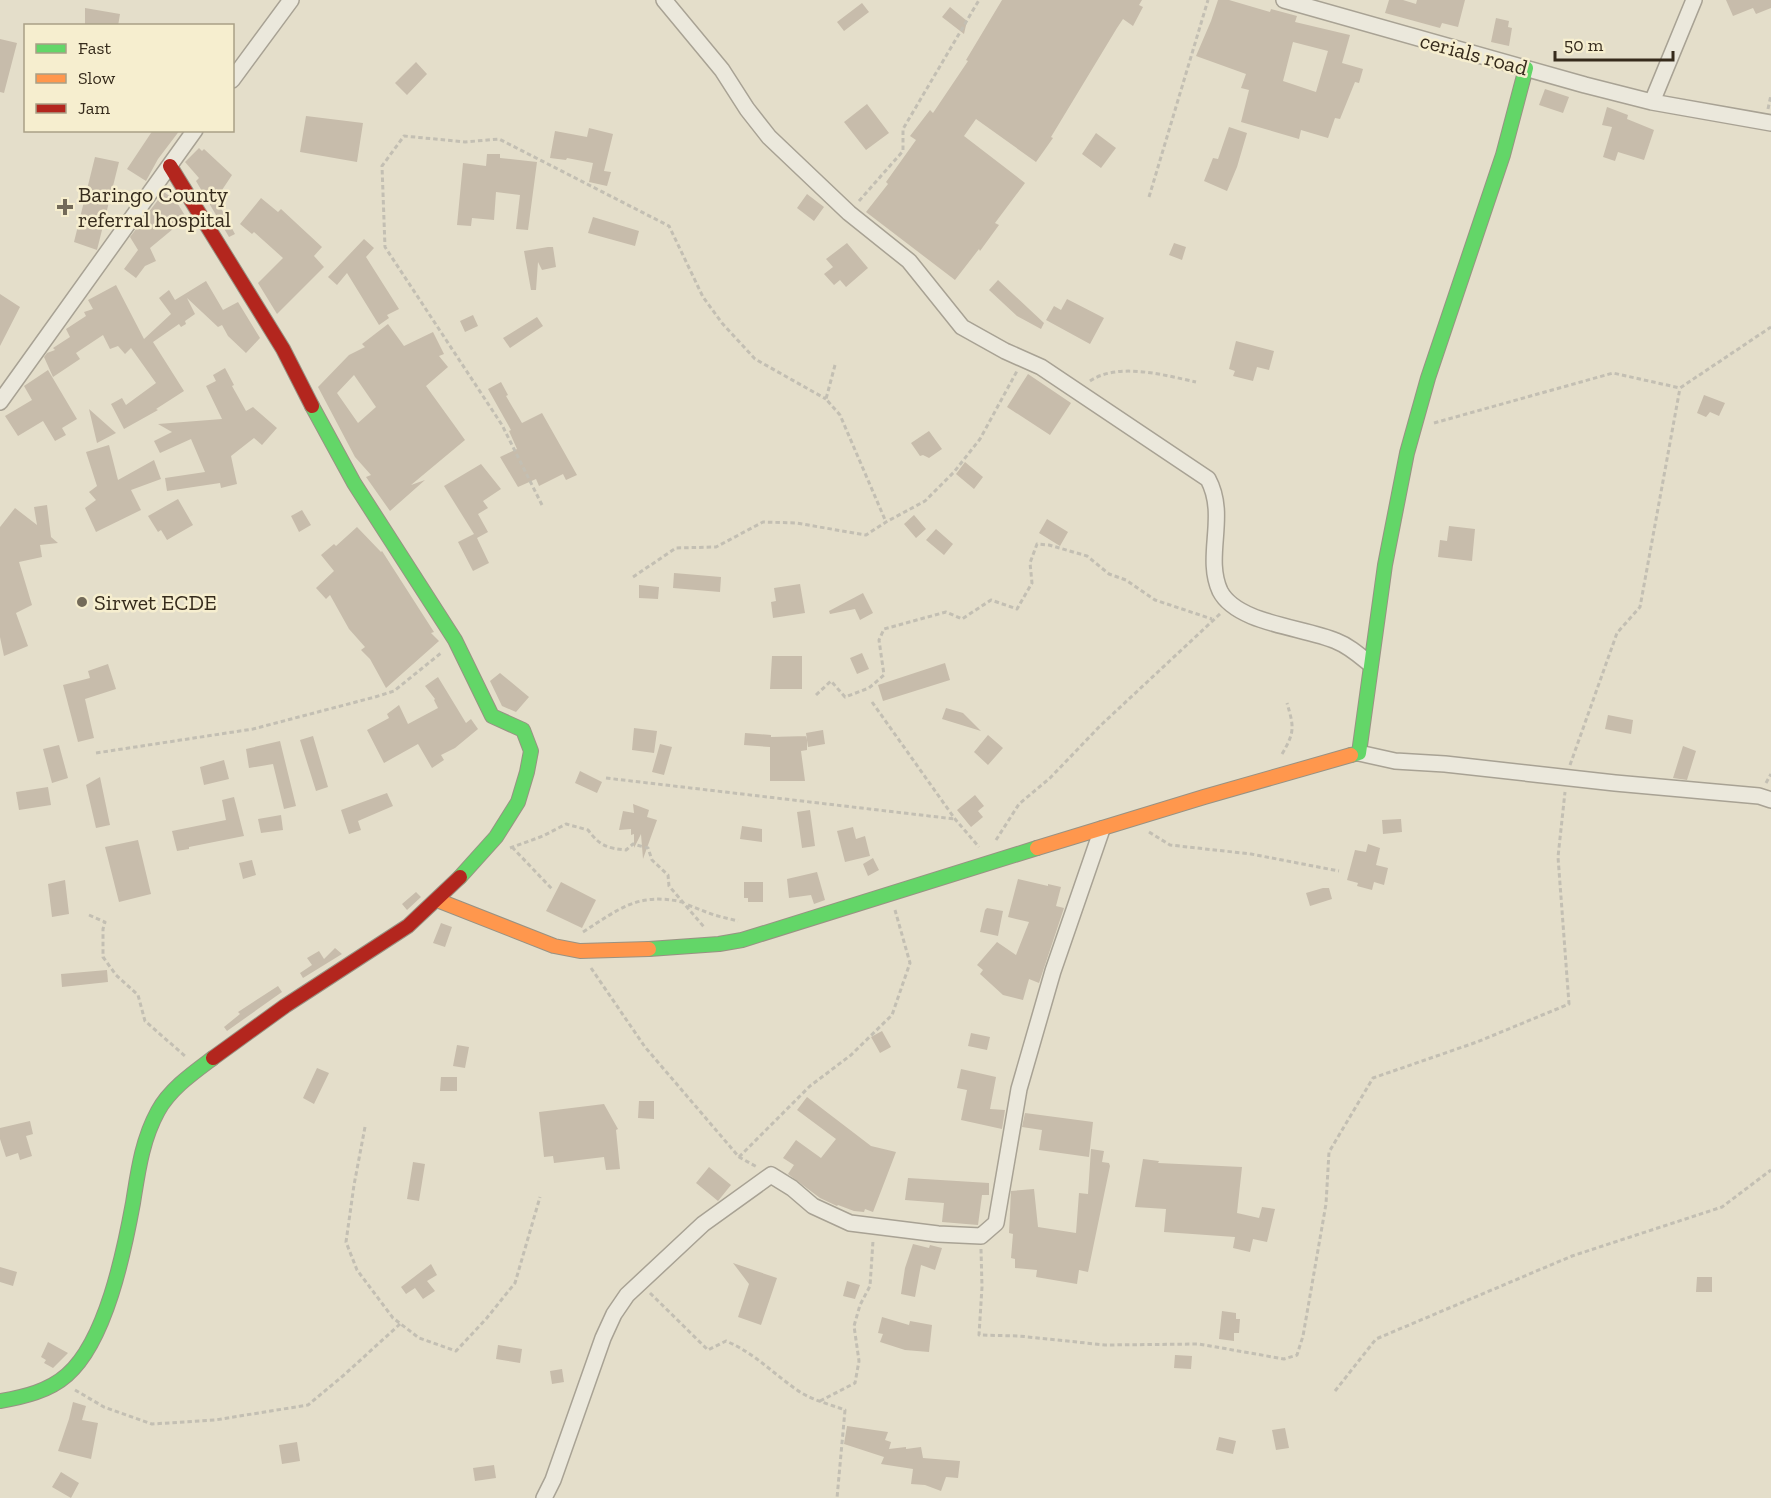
<svg xmlns="http://www.w3.org/2000/svg" width="1771" height="1498" font-family="'Zilla Slab',serif">
<rect width="100%" height="100%" fill="#e4deca"/>
<path fill="#c7bcab" fill-rule="evenodd" d="M1002,0H1142L1139,5L1143,7L1133,26L1123,19L1117,28L1051,137L1053,138L1036,162L976,119L964,136L1025,183L995,223L999,225L980,251L979,249L955,280L866,212L888,184L886,182L916,140L910,136L930,110L933,113L968,61L966,60Z
M1218,0H1229L1270,12L1271,9L1297,16L1295,22L1350,35L1342,63L1363,69L1359,83L1355,82L1340,119L1335,118L1328,138L1301,130L1299,139L1241,122L1249,90L1241,88L1246,74L1196,56L1211,21ZM1293,42L1328,51L1316,92L1283,81Z
M1389,0H1403L1416,4L1417,0H1465L1458,27L1442,23L1440,28L1385,13Z
M1726,0H1771V8L1756,14L1753,8L1733,16Z
M862,3L869,12L844,31L837,22Z
M950,7L967,21L964,34L942,17Z
M85,8L120,14L118,26H85Z
M1496,18L1509,21L1508,27L1512,28L1509,46L1491,42Z
M0,39L17,43L4,93L0,92Z
M416,62L427,74L407,95L395,83Z
M1545,89L1569,97L1563,113L1539,105Z
M867,104L889,133L866,150L844,122Z
M1607,107L1628,115L1627,119L1654,130L1644,160L1618,152L1615,161L1603,157L1612,127L1602,125Z
M306,116L363,123L357,162L300,152Z
M1229,127L1247,133L1237,167L1227,191L1204,181L1213,158L1218,159Z
M589,128L613,134L604,171L611,172L607,186L589,182L593,163L567,158L566,160L550,158L555,131L587,137Z
M153,130H180L158,159L146,181L127,169Z
M1096,133L1116,148L1101,168L1082,154Z
M199,148L202,151L204,149L232,175L216,199L235,234L229,237L196,181L199,178L185,162Z
M487,154H500V158L537,162L528,230L516,229L520,195L496,192L494,220L472,218L471,226L457,225L463,163L486,166Z
M95,157L119,162L97,250L74,242Z
M164,192L176,201L189,222L185,219L150,248L156,261L145,266L136,278L124,269L138,250L130,237Z
M807,194L824,207L814,221L797,208Z
M261,198L278,212L281,209L322,247L314,256L324,267L277,314L258,283L283,258L254,232L252,234L240,224Z
M593,217L639,231L635,246L588,233Z
M364,239L374,248L366,257L399,309L387,315L389,318L379,325L347,273L337,285L328,277Z
M847,243L868,268L846,287L840,280L834,285L824,274L833,267L826,259Z
M1174,243L1186,247L1182,260L1169,255Z
M548,247H553L556,267L542,270L538,262L536,290H531L524,251Z
M998,280L1044,323L1041,329L1017,316L989,290Z
M206,281L223,310L238,302L260,338L246,353L228,336L222,325L218,327L187,298L195,314L185,321L186,324L181,327L179,324L153,342L184,391L156,409L158,410L124,429L111,404L122,398L126,405L156,383L131,348L125,354L118,346L110,349L103,335L76,353L80,359L53,377L44,357L47,353L55,350L53,348L70,337L66,329L86,316L84,312L93,309L88,300L116,285L144,339L171,314L159,298L169,290L175,300Z
M0,294L20,307L0,346Z
M1067,299L1104,318L1090,344L1046,320L1054,306L1061,310Z
M473,315L478,326L465,332L460,321Z
M537,317L543,326L510,348L503,338Z
M388,324L404,346L433,332L444,354L439,356L448,367L426,386L465,440L411,485L425,480L390,511L366,477L371,475L355,457L318,387L349,355L365,347L362,344ZM354,375L376,407L358,423L337,393Z
M1236,341L1274,351L1269,370L1257,367L1253,381L1233,376L1235,371L1229,369Z
M225,368L234,385L232,386L246,411L253,407L277,428L262,445L254,438L231,456L237,484L221,488L220,483L167,491L165,478L205,472L191,439L160,453L154,441L172,432L158,424L222,419L206,386L216,381L213,375Z
M48,370L77,419L62,428L66,435L55,441L43,421L18,436L5,416L32,400L24,386Z
M1028,374L1071,403L1050,435L1007,407Z
M501,382L508,395L506,396L522,423L542,413L577,475L566,480L563,474L539,486L536,479L518,487L500,457L517,449L509,431L511,430L488,389Z
M1704,395L1725,403L1719,416L1710,412L1706,417L1697,413Z
M89,409L116,433L97,443Z
M929,431L942,449L929,458L923,455L920,456L911,443Z
M109,445L118,480L154,460L161,479L131,490L141,510L96,532L85,508L96,500L89,492L97,486L86,452Z
M965,462L983,477L974,489L956,474Z
M481,464L501,489L483,501L488,508L478,514L488,532L477,538L489,563L473,571L458,542L474,534L444,486Z
M178,499L193,525L167,540L161,530L158,532L148,516Z
M47,505L51,537L58,543L40,545L42,557L19,562L32,605L16,613L28,646L4,656L0,637V527L15,508L37,525L34,507Z
M302,510L311,525L299,532L291,516Z
M914,515L926,529L916,538L904,524Z
M1047,519L1068,532L1060,546L1039,533Z
M1449,526L1475,529L1472,561L1438,557L1440,540L1447,541Z
M357,527L381,552L382,551L434,632L431,633L439,641L386,688L370,659L361,650L365,647L349,629L330,595L326,599L316,588L334,571L321,555L334,544L336,546Z
M936,529L953,544L944,555L926,540Z
M674,573L721,577L720,592L673,588Z
M800,584L805,613L773,618L771,602L776,601L774,588Z
M639,585L659,587L658,599L639,598Z
M863,593L873,613L860,620L855,609L830,614L829,611Z
M862,653L869,669L857,674L850,658Z
M772,656H802V689H770Z
M945,663L950,680L883,701L878,685Z
M108,664L116,689L85,699L94,738L78,742L63,685L90,678L88,671Z
M500,673L529,697L516,712L502,706L490,681Z
M438,677L466,723L471,719L478,729L455,748L441,755L444,760L432,768L418,744L384,763L367,730L389,718L387,714L399,705L408,724L438,708L434,700L435,699L425,686Z
M946,708L963,713L981,731L942,719Z
M1608,715L1633,720L1631,734L1605,729Z
M634,728L657,731L654,753L632,750Z
M823,730L825,744L808,747L806,733Z
M745,733L771,735V737L807,736V750L801,751L805,781H770V743V747L744,745Z
M988,735L1003,748L988,765L974,752Z
M313,736L328,787L316,791L300,740Z
M280,741L296,806L284,809L273,764L249,768L246,749Z
M660,744L672,747L664,775L652,772Z
M59,745L68,778L52,783L43,749Z
M1683,746L1696,751L1687,780L1673,778Z
M224,760L229,779L204,785L200,767Z
M580,771L602,782L597,793L575,783Z
M100,777L110,825L96,828L86,785Z
M48,787L51,805L19,810L16,792Z
M387,793L393,806L358,821L361,830L349,834L341,810Z
M975,795L984,806L978,811L983,817L971,827L957,810Z
M234,797L244,836L189,847V849L177,851L172,831L226,820L222,800Z
M633,804L649,810L647,817L657,820L643,859L641,834L634,848V834L631,835V829L619,830L623,811L634,813Z
M810,810L815,846L802,848L797,812Z
M281,815L283,830L261,833L258,819Z
M1401,819L1402,832L1383,834L1382,820Z
M742,826L762,829V842L740,839Z
M853,827L856,839L865,836L870,856L845,862L837,831Z
M138,840L151,894L119,902L105,847Z
M1368,844L1380,848L1376,865L1388,868L1384,885L1374,882L1372,890L1357,886L1358,883L1347,880L1355,850L1366,852Z
M873,858L879,870L868,876L863,864Z
M252,860L256,875L243,879L239,863Z
M817,872L825,900L814,904L811,895L789,898L787,879Z
M1018,879L1048,886V884L1061,887L1056,906L1064,908L1039,983L1029,979L1023,1000L1003,995L980,974L983,970L977,965L997,942L1016,955L1029,922L1008,917Z
M65,880L69,914L52,917L48,884Z
M561,882L596,900L582,928L546,911Z
M744,882H763V902H748V898H744Z
M1323,888H1329L1332,899L1310,906L1306,893Z
M416,892L421,897L407,910L402,904Z
M987,908L1003,911L998,936L980,932L985,910Z
M441,923L452,927L445,947L433,943Z
M335,948L342,954L303,978L300,973L312,965L307,958L319,951L324,959Z
M107,970L108,982L62,987L61,974Z
M278,986L282,992L227,1031L224,1027L240,1014L238,1012Z
M882,1031L891,1047L880,1053L871,1037Z
M971,1033L990,1037L987,1050L968,1046Z
M457,1045L469,1047L465,1068L453,1066Z
M317,1068L329,1073L314,1104L303,1098Z
M961,1069L996,1077L990,1109L1005,1110L1002,1129L961,1120L967,1090L957,1088Z
M441,1077H457V1091H440Z
M807,1097L871,1146L896,1152L873,1212L865,1209L864,1212L854,1211L838,1205L837,1206L820,1198L788,1174L794,1165L783,1158L796,1140L821,1158L836,1139L797,1110Z
M639,1101H654V1119L638,1118Z
M604,1104L618,1129L616,1130L620,1169L606,1170L604,1157L554,1163L553,1156L544,1157L539,1112Z
M1025,1113L1093,1122L1089,1157L1039,1150L1042,1130L1022,1127Z
M30,1121L33,1134L26,1136L32,1156L20,1160L18,1153L6,1157L0,1139V1128Z
M1091,1149L1104,1151L1102,1162L1109,1163L1110,1166L1088,1272L1079,1270L1077,1284L1036,1277L1037,1270L1015,1268V1259L1011,1258L1013,1234L1009,1233L1011,1191L1034,1189L1038,1227L1076,1233L1079,1193L1088,1194Z
M1143,1159L1159,1161L1158,1163L1242,1167L1237,1213L1259,1218L1262,1207L1275,1209L1267,1242L1253,1239L1250,1252L1233,1248L1235,1237L1164,1232L1166,1209L1135,1207Z
M413,1162L425,1164L419,1201L407,1199Z
M709,1167L731,1185L718,1201L696,1183Z
M908,1178L989,1183V1195H982L978,1225L942,1222L944,1203L905,1200Z
M913,1244L929,1248L930,1245L942,1248L935,1270L921,1265L915,1297L901,1294L905,1268Z
M733,1263L777,1278L761,1325L738,1317L749,1284Z
M431,1264L437,1275L427,1281L435,1291L423,1299L415,1288L406,1294L401,1287Z
M0,1267L17,1272L13,1286L0,1282Z
M1697,1277H1712V1292H1696Z
M847,1281L860,1285L855,1299L843,1296Z
M1222,1311L1236,1313V1319H1240L1239,1333H1234V1341L1219,1339Z
M882,1317L909,1325L910,1321L932,1325L929,1352L905,1350L880,1342L883,1334L878,1333Z
M48,1342L68,1353L53,1368L44,1363L46,1360L41,1357Z
M498,1345L522,1349L520,1363L496,1359Z
M1175,1355L1192,1356L1191,1369L1174,1368Z
M562,1369L564,1382L552,1384L550,1371Z
M73,1402L86,1406L82,1420L98,1423L91,1459L58,1451L69,1419Z
M847,1426L888,1432L885,1440L891,1442L889,1449L906,1447V1449L921,1447L923,1458L960,1461L958,1478L946,1477L941,1491L925,1485L911,1484L913,1469L881,1464L884,1457L844,1444Z
M1285,1428L1289,1448L1276,1450L1272,1430Z
M1219,1437L1236,1441L1233,1454L1216,1450Z
M297,1442L300,1461L282,1464L279,1445Z
M494,1465L496,1478L475,1481L473,1468Z
M61,1472L79,1483L71,1498L52,1487Z"/>
<g fill="none" stroke-linecap="round" stroke-linejoin="round">
<defs>
<path id="street" d="M664,0L722,70L747,109L769,137L849,213L909,261L962,327L1005,351L1041,367L1208,479C1228,516 1204,556 1220,591C1237,624 1304,627 1336,641C1349,646 1359,655 1370,664
M1284,0L1585,85L1652,102L1771,123
M232,80L291,0
M1652,102L1694,0
M0,402L195,130
M1359,753L1395,761L1445,764L1615,783L1759,796L1771,800
M544,1498L553,1480L603,1338L614,1314L627,1295L703,1224L771,1175L792,1188L813,1206L850,1223L938,1234L981,1236L996,1223L1019,1089L1053,971L1102,829"/>
<path id="fast" d="M312,406L354,483L455,640L492,716L523,730L531,751L527,772L518,802L496,837L460,877
M1351,755L1359,753L1385,565L1407,453L1428,378L1503,155L1526,68
M649,949L719,944L742,940L1037,848
M0,1401C24,1397 49,1391 67,1375C106,1341 124,1252 133,1203C138,1172 142,1140 158,1111C170,1089 193,1073 213,1058"/>
<path id="slow" d="M1037,848L1204,797L1351,755
M437,900L554,946L580,951L649,949"/>
<path id="jam" d="M170,166L283,349L312,406
M213,1058L285,1006L408,926L460,877"/>
</defs>
<use href="#street" stroke="#a8a294" stroke-width="18"/>
<use href="#fast" stroke="#989283" stroke-width="16"/>
<use href="#slow" stroke="#989283" stroke-width="16"/>
<use href="#jam" stroke="#989283" stroke-width="16"/>
<path stroke="#c3bfb3" stroke-width="3" stroke-dasharray="4.5 3" stroke-linecap="butt" d="M1768,109L1771,95
M1149,197L1208,0
M859,201L903,151V129L979,0
M835,365L826,399L840,415L886,522
M1090,381C1118,362 1164,375 1196,382
M1434,423L1613,373L1680,388L1771,327
M542,505L502,425L385,247L382,166L404,136L465,142L499,139L669,226L703,297L722,323L755,359L826,399
M633,577L676,548L716,547L763,522L796,523L866,535L886,522L925,501L954,472L980,439L1017,371
M816,695L831,681L845,697L869,688L884,675L879,640L884,629L946,612L962,619L991,600L1017,609L1032,583L1030,563L1037,544L1049,545L1087,556L1109,574L1126,580L1155,600L1212,619
M872,702L955,819L979,847
M96,753L253,729L375,697L394,691L441,653
M1282,754C1295,732 1294,727 1287,703
M1570,765L1617,633L1640,607L1680,388
M606,778L955,819
M1766,783L1771,774
M1149,832L1170,845L1251,854L1339,871
M996,840L1019,804L1050,778L1100,726L1221,613
M512,847L552,889
M510,848L543,836L566,824L588,830C600,846 607,848 626,850L633,844L648,848L652,860L668,875L669,886L704,927
M688,905L714,915L738,921
M89,915L105,922L103,929V957L116,975L138,995L145,1021L185,1056
M583,932C619,909 638,892 682,902
M591,968L645,1047L739,1157L757,1167
M365,1127L354,1185L346,1242L357,1270L393,1318L419,1338L456,1351L486,1319L515,1283L540,1197
M739,1157L810,1086L851,1055L892,1015L910,963L895,910
M981,1249L982,1287L979,1335L1019,1336L1105,1345L1199,1344L1284,1359L1297,1355L1303,1336L1326,1204L1329,1152L1373,1078L1477,1042L1569,1004L1558,857L1565,792
M650,1293L708,1350L726,1341C756,1354 771,1372 797,1390C811,1400 829,1404 845,1410L837,1498
M75,1390L104,1407L152,1424L215,1420L308,1405L344,1375L400,1324
M1335,1391L1376,1339L1572,1256L1722,1207L1771,1170
M820,1401L855,1383L859,1361L854,1326L860,1305L870,1286L873,1241"/>
<use href="#street" stroke="#ebe8dc" stroke-width="15"/>
<use href="#fast" stroke="#63d668" stroke-width="14"/>
<use href="#slow" stroke="#ff974d" stroke-width="14"/>
<use href="#jam" stroke="#b3261e" stroke-width="14"/>
</g>
<g fill="#736a59" stroke="#f6eecf" stroke-width="2">
<path d="M62 198h6v6h6v6h-6v6h-6v-6h-6v-6h6z"/>
<circle cx="82" cy="602" r="6"/>
</g>
<g text-anchor="middle" dominant-baseline="central" stroke-width="5" stroke-linejoin="round" paint-order="stroke">
<g font-size="22" fill="#362b1c" stroke="#f6eecf">
<text transform="translate(1474 54) rotate(15)">cerials road</text>
</g>
<g font-size="22" fill="#362b1c" stroke="#f6eecf" text-anchor="start">
<text x="78" y="194">Baringo County<tspan x="78" dy="25">referral hospital</tspan></text>
<text x="94" y="602">Sirwet ECDE</text>
</g>
</g>
<rect x="24" y="24" width="210" height="108" fill="#f6eecf" stroke="#a9a087" stroke-width="1.5"/>
<rect x="36" y="44" width="30" height="9" fill="#63d668" stroke="#a9a087" stroke-width="1.5"/>
<text x="78" y="54" font-size="18" fill="#362b1c">Fast</text>
<rect x="36" y="74" width="30" height="9" fill="#ff974d" stroke="#a9a087" stroke-width="1.5"/>
<text x="78" y="84" font-size="18" fill="#362b1c">Slow</text>
<rect x="36" y="104" width="30" height="9" fill="#b3261e" stroke="#a9a087" stroke-width="1.5"/>
<text x="78" y="114" font-size="18" fill="#362b1c">Jam</text>
<path d="M1555 51v9h118v-9" fill="none" stroke="#362b1c" stroke-width="3"/>
<text x="1564" y="51" font-size="18" fill="#362b1c" stroke="#f6eecf" stroke-width="4.5" paint-order="stroke">50 m</text>
</svg>
